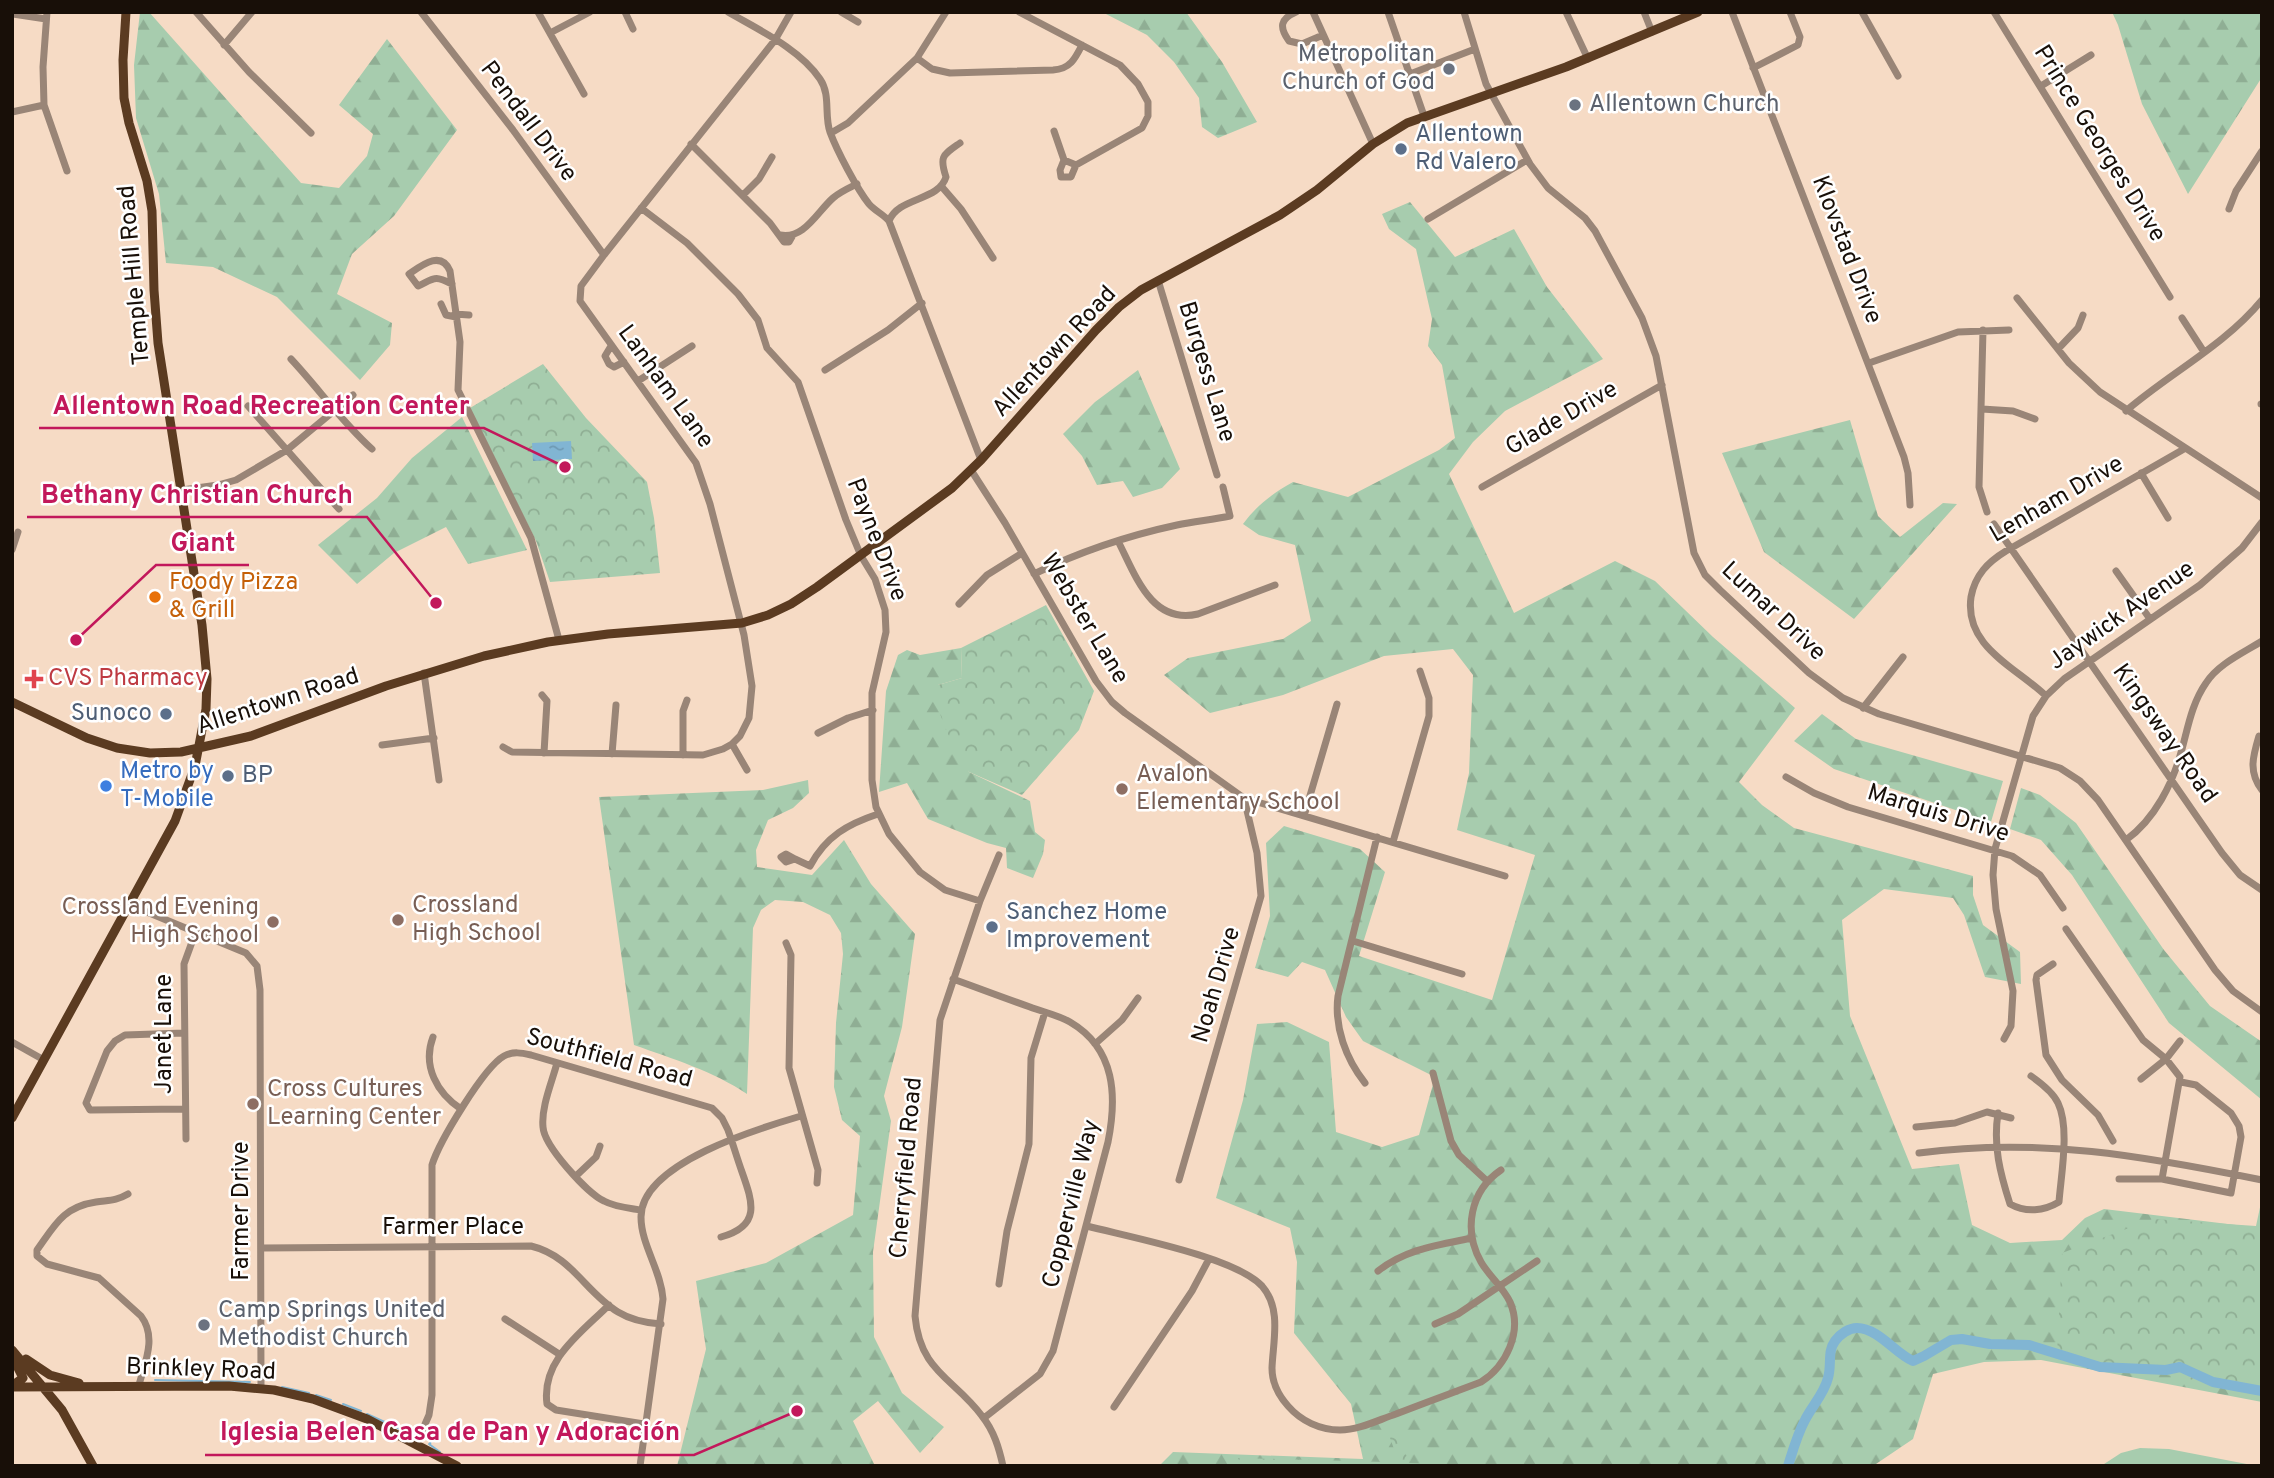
<svg xmlns="http://www.w3.org/2000/svg" width="2274" height="1478" font-family="Overpass,sans-serif">
<defs>
<pattern id="forest-firs" width="22" height="20" patternUnits="userSpaceOnUse" patternTransform="scale(1.75)"><rect width="22" height="20" fill="#a7ccae"/><path d="M5 1l3.5 6h-7zM16 11l3.5 6h-7z" fill="#8fae94"/></pattern>
<pattern id="park-crowns" width="20" height="18" patternUnits="userSpaceOnUse" patternTransform="scale(1.75)"><rect width="20" height="18" fill="#a7ccae"/><path d="M2 6a3 3 0 1 1 6 0M12 15a3 3 0 1 1 6 0" fill="none" stroke="#8fae94"/></pattern>
<pattern id="water-ripples" width="26" height="14" patternUnits="userSpaceOnUse" patternTransform="scale(1.75)"><rect width="26" height="14" fill="#81b5d3"/><path d="M2 4q2-2 4 0t4 0M15 11q2-2 4 0t4 0" fill="none" stroke="#6f9ab4"/></pattern>
</defs>
<rect width="100%" height="100%" fill="#f6dbc5"/>
<path fill="#a7ccae" d="M2140,1448L2169,1449L2257,1466H2101L2121,1453Z"/>
<path fill="url(#forest-firs)" d="M140,12H149L301,183L339,188L367,156L373,134L339,105L387,39L457,130L394,216L352,254L337,294L392,323L390,345L360,380L277,297L213,267L166,263L159,194L136,118L134,65Z
M1102,12H1186L1222,62L1257,122L1218,138L1202,127L1199,98L1174,62L1147,35Z
M2112,12H2262V77L2188,194L2142,104L2118,25Z
M1410,202L1455,257L1514,229L1547,287L1603,359L1505,411L1473,442L1449,474L1514,613L1615,561L1655,581L1713,637L1795,708L1739,782L1762,805L1794,828L1973,876V895L1983,925L2020,952L2021,984L1985,977L1964,915L1953,898L1884,889L1842,920L1850,1016L1912,1169L1959,1164L1972,1225L2010,1243L2062,1240L2085,1218L2104,1209L2261,1228L2262,1227V1402L2041,1360L1984,1362L1933,1374L1913,1439L1873,1466H1159L1173,1452L1363,1459L1351,1404L1294,1333L1297,1262L1290,1228L1216,1198L1243,1100L1257,1024L1287,1022L1329,1042L1336,1132L1382,1147L1419,1135L1435,1077L1363,1041L1346,1017L1325,970L1302,962L1288,977L1255,968L1270,916L1266,843L1284,826L1360,849L1385,872L1359,956L1492,1000L1535,855L1457,830L1469,773L1473,675L1453,649L1384,656L1283,695L1210,713L1164,675L1188,658L1283,639L1311,621L1295,545L1259,535L1243,524C1257,505 1273,493 1293,482L1348,497L1439,450L1455,438L1442,365L1428,346L1432,319L1416,249L1389,229L1382,214Z
M1138,370L1180,469L1162,488L1133,497L1123,481L1097,485L1082,456L1063,434L1095,402Z
M462,417L527,550L468,564L446,527L394,553L357,584L318,545L377,498L412,458Z
M1850,420L1878,516L1900,537L1943,503L1957,504L1854,619L1764,552L1722,453Z
M961,648L962,678L938,685L969,772L1030,801L1035,832L1045,840L1043,854L1033,878L1007,868L1006,848L987,843L928,819L907,783L879,792L886,691L898,655L907,650L920,655Z
M1822,714L1856,739L2003,781L1991,822L1834,769L1794,741Z
M808,780L809,793L793,808L768,820L756,850L757,867L812,875L844,840L871,884L915,934L902,1027L884,1096L891,1121L873,1252L874,1337L902,1393L944,1427L920,1453L878,1401L853,1421L875,1466H677L706,1349L696,1281L766,1263L853,1215L860,1136L842,1120L834,1087L836,1023L843,954L841,933L830,915L803,902L775,900L761,910L753,928L747,1094C713,1071 673,1059 634,1045L599,797L763,790Z
M2021,788L2040,795L2076,823L2164,950L2210,1006L2262,1042V1100L2169,1023L2072,875L2041,840L2010,829Z"/>
<path fill="url(#park-crowns)" d="M543,364L586,418L647,482L654,518L660,573L550,582L536,541L470,408Z
M1046,605L1094,691L1079,730L1022,795L969,772L956,754L932,694L938,685L962,678L961,648Z
M2262,1198V1395C2194,1377 2125,1370 2057,1353L2062,1253L2153,1219L2256,1226Z
M1394,1420L1409,1463L1494,1466H1241L1238,1458L1385,1462L1394,1449L1385,1424Z"/>
<path fill="url(#water-ripples)" d="M571,441L572,459L533,461L532,443Z"/>
<g fill="none" stroke-linecap="round" stroke-linejoin="round">
<path stroke="#81b5d3" stroke-width="2" d="M155,1380L250,1382
M282,1387L309,1393
M316,1395L331,1400
M343,1404L361,1411
M367,1414L409,1433
M428,1427L432,1431L430,1445
M429,1444L440,1452"/>
<path stroke="#81b5d3" stroke-width="10" d="M1788,1466C1793,1450 1797,1435 1805,1420C1812,1406 1824,1394 1828,1378C1832,1365 1827,1352 1835,1341C1840,1334 1849,1328 1857,1328C1878,1328 1895,1353 1913,1361L1924,1356L1951,1340L1962,1339L1990,1344L2029,1345L2100,1367L2166,1370L2180,1367L2213,1382L2262,1391"/>
<path stroke="#998577" stroke-width="7" d="M47,12L43,67L44,105L67,171
M196,12L249,72L311,133
M421,12L513,130L604,255
M538,12L584,94
M625,12L633,29
M728,12C759,30 800,49 820,79C831,95 824,115 830,132C837,151 857,189 869,204C875,211 883,214 889,221L981,460
M841,12L858,22
M1019,12L1120,65L1138,84L1148,102V116L1142,128L1076,165L1064,160
M1296,12C1280,19 1279,27 1289,41L1302,44L1323,35
M1313,12L1373,144
M1388,12L1424,116
M1464,12L1486,84L1530,164L1548,188L1585,218L1595,231L1642,318L1656,356L1694,553L1705,575L1720,590L1809,673L1843,698L1879,714L2060,768L2080,781L2098,800L2215,970L2233,991L2262,1012
M1566,12L1588,59
M1644,12L1652,32
M1732,12L1904,457L1908,473L1910,505
M1862,12L1898,76
M1994,12L2170,297
M13,14L46,19
M550,33L590,12
M224,45L252,12
M917,58L932,69L950,73L1053,70C1070,69 1075,59 1082,45
M1753,68L1798,45L1800,37L1790,12
M1410,74L1475,49
M2041,86L2091,55
M12,112L44,105
M1054,131L1064,160L1060,170L1061,177H1071L1076,165
M831,133L848,123L917,58L946,12
M691,144L770,223L784,242H789L793,235
M942,187L961,209L993,258
M743,195L759,179L772,157
M641,208L687,243L738,294L758,320L767,348L798,382L846,520L861,556L875,579L885,610L886,632L872,693V780L876,807L889,834L920,872L945,890L980,901
M2229,209L2236,191L2262,151
M1428,219L1527,160
M889,221C898,197 939,201 946,177C939,156 943,155 960,143
M780,235C804,240 817,212 833,198C840,192 849,188 857,184
M1158,280L1217,475
M452,284C434,275 435,278 418,286L409,274C422,265 441,250 450,271L460,342L458,390L531,538L559,640
M2017,298L2069,363L2100,392L2262,498
M441,304L446,315L456,317
M455,314L469,315
M2182,318L2204,352
M1983,330L1979,487L1987,512
M611,346L605,356L609,364L614,367L624,362
M2058,349L2078,328L2083,315
M291,359C319,389 342,422 372,449
M1869,363L1958,332L2009,330
M825,370L888,330L922,303
M638,381L692,346
M2261,404H2262
M248,406L339,509
M1982,409L2013,411L2035,419
M2126,411C2170,373 2224,346 2262,300
M971,470L1005,523L1096,681L1112,702L1125,713L1244,798L1505,876
M2141,473L2168,518
M1482,487L1662,385
M182,490L218,485L236,480L287,450L353,395
M1994,524L2222,853L2240,875L2262,890
M1118,541C1135,574 1151,625 1198,614L1275,585
M12,550L18,532
M2116,571L2150,619
M1034,574C1081,551 1126,536 1177,525C1194,521 1212,520 1230,516L1223,487
M959,604L987,575L1022,553
M424,673L439,780
M542,695L547,701L544,753
M2046,696C2016,667 1964,647 1971,597C1975,575 1988,562 2006,551L2184,449
M1863,708L1903,657
M818,733L848,718L873,710
M2259,736C2253,756 2248,772 2262,790
M732,744L747,770
M382,745L434,738
M503,747L512,752L703,755L723,749L732,744L740,736L749,718L752,686L744,635L710,504L696,463L580,301L581,286L604,255L775,40L791,12
M612,754L616,705
M683,755V711L687,700
M1786,777L1814,793L1848,807L2012,856L2040,875L2063,908
M1304,816L1337,704
M2126,840C2155,819 2173,783 2182,749C2188,727 2192,703 2206,683C2218,664 2243,653 2262,641
M1393,842L1429,716V698L1420,671
M999,855L980,901L940,1020L915,1316C920,1372 954,1378 982,1416C994,1431 999,1448 1003,1466
M795,859L786,854L781,857L786,862L795,859L810,866C826,836 848,824 878,814
M130,905L246,953L257,966L260,990L261,1388
M2066,929L2143,1040L2166,1059L2180,1077L2162,1179
M1353,941L1462,974
M786,943L791,955L789,1068L818,1170L817,1183
M2053,964L2037,975L2036,980L2046,1055L2062,1080L2098,1115L2113,1141
M953,979C978,988 1004,998 1030,1007C1043,1012 1058,1015 1070,1022C1116,1049 1117,1097 1108,1142L1053,1351L1040,1374L984,1418
M184,1033L125,1035L115,1041L107,1051L86,1103L90,1110L185,1109
M433,1037C422,1066 437,1093 461,1109
M2004,1039L2011,1026L2013,991L1996,909L1993,875L1995,849L2033,716L2046,696L2064,679L2200,585L2242,548L2262,522
M12,1042L44,1060
M1095,1044L1122,1020L1138,998
M557,1063C552,1082 541,1107 543,1127C544,1146 587,1193 604,1201C615,1207 629,1208 641,1210
M1433,1073L1451,1141L1459,1155L1487,1181
M2141,1079L2166,1059L2180,1041
M1365,1083C1346,1059 1334,1027 1338,996L1377,837
M1998,1113C1993,1146 2000,1173 2010,1204C2026,1213 2044,1211 2059,1202C2061,1175 2070,1128 2058,1103C2053,1092 2041,1083 2031,1076
M1916,1127L1955,1123L1987,1112L2011,1118
M186,1139L184,964L196,931
M1919,1153C2040,1137 2144,1156 2262,1180
M576,1176L596,1157L600,1146
M2119,1179H2162L2231,1193L2241,1137L2239,1126L2231,1113L2196,1085L2181,1082
M1179,1180L1261,896L1257,853L1244,798
M128,1194C116,1201 109,1200 96,1202C63,1207 55,1225 37,1250V1256L47,1264L99,1278L141,1316C157,1337 145,1362 139,1385
M1087,1226C1129,1237 1235,1257 1262,1286C1282,1309 1273,1341 1272,1368C1272,1382 1279,1396 1288,1406C1301,1421 1320,1430 1340,1430C1359,1430 1378,1420 1396,1414C1424,1403 1452,1393 1481,1382C1506,1366 1523,1332 1510,1302C1503,1287 1489,1276 1481,1262C1463,1230 1470,1191 1501,1170
M262,1248L531,1246C572,1256 585,1292 618,1312C631,1320 646,1323 661,1324
M1378,1271C1406,1249 1438,1245 1472,1238
M999,1284L1007,1231L1029,1144L1031,1058L1045,1012
M609,1305C581,1333 541,1360 547,1404L556,1410L644,1424
M505,1319L559,1354
M1435,1324L1458,1314L1537,1261
M1114,1407L1192,1291L1209,1259
M416,1445L429,1415L432,1395V1165C439,1142 484,1067 504,1056C513,1051 522,1053 531,1055L712,1108L722,1118L728,1130C733,1144 737,1158 742,1172C753,1203 761,1226 721,1237
M640,1466L663,1299C661,1270 641,1245 641,1217C641,1163 760,1128 801,1116"/>
<path stroke="#5b3b21" stroke-width="9" d="M12,702L87,738L117,748L150,753L181,752L251,736L386,686L484,656L548,642L608,634L742,623L768,615L791,604L817,587L952,488L981,460L1096,330L1119,307L1141,290L1280,215L1317,190L1373,144L1407,123L1566,67L1698,12
M12,1118L175,821L195,766L206,709L207,679L202,625L158,343L154,290L152,211L147,181L129,123L124,98L123,60L126,12
M12,1350L62,1410L93,1466
M12,1356L23,1378L12,1386
M26,1359L50,1375L79,1383
M12,1387L229,1386L274,1390L313,1399L367,1419L457,1466"/>
</g>
<g fill="#6b7280" stroke="#fff" stroke-width="2.5">
<circle cx="1449" cy="69" r="7"/>
<circle cx="1575" cy="105" r="7"/>
<circle cx="204" cy="1325" r="7"/>
</g>
<g fill="#5c6f8a" stroke="#fff" stroke-width="2.5">
<circle cx="1401" cy="149" r="7"/>
<circle cx="166" cy="714" r="7"/>
<circle cx="228" cy="776" r="7"/>
<circle cx="992" cy="927" r="7"/>
</g>
<circle fill="#e8710a" stroke="#fff" stroke-width="2.5" cx="155" cy="597" r="7"/>
<path fill="#e0444e" stroke="#fff" stroke-width="2.5" d="M30.5 668.5h7v7h7v7h-7v7h-7v-7h-7v-7h7z"/>
<circle fill="#3f7fe0" stroke="#fff" stroke-width="2.5" cx="106" cy="786" r="7"/>
<g fill="#8d6e63" stroke="#fff" stroke-width="2.5">
<circle cx="1122" cy="789" r="7"/>
<circle cx="398" cy="920" r="7"/>
<circle cx="273" cy="922" r="7"/>
<circle cx="253" cy="1104" r="7"/>
</g>
<g text-anchor="middle" dominant-baseline="central" stroke-width="5" stroke-linejoin="round" paint-order="stroke">
<g font-size="24" fill="#5b616d" stroke="#fff" text-anchor="start">
<text x="1435" y="55" text-anchor="end">Metropolitan<tspan x="1435" dy="28">Church of God</tspan></text>
<text x="1589" y="105">Allentown Church</text>
<text x="218" y="1311">Camp Springs United<tspan x="218" dy="28">Methodist Church</tspan></text>
</g>
<g font-size="24" fill="#180f08" stroke="#fff">
<text transform="translate(528 122) rotate(53)">Pendall Drive</text>
<text transform="translate(2099 144) rotate(58)">Prince Georges Drive</text>
<text transform="translate(1846 250) rotate(69)">Klovstad Drive</text>
<text transform="translate(135 275) rotate(-95)">Temple Hill Road</text>
<text transform="translate(1055 352) rotate(-47)">Allentown Road</text>
<text transform="translate(1206 372) rotate(73)">Burgess Lane</text>
<text transform="translate(665 387) rotate(54)">Lanham Lane</text>
<text transform="translate(1562 419) rotate(-30)">Glade Drive</text>
<text transform="translate(2057 500) rotate(-30)">Lenham Drive</text>
<text transform="translate(876 540) rotate(69)">Payne Drive</text>
<text transform="translate(1773 612) rotate(43)">Lumar Drive</text>
<text transform="translate(2122 616) rotate(-35)">Jaywick Avenue</text>
<text transform="translate(1084 619) rotate(59)">Webster Lane</text>
<text transform="translate(278 702) rotate(-18)">Allentown Road</text>
<text transform="translate(2164 734) rotate(55)">Kingsway Road</text>
<text transform="translate(1938 814) rotate(17)">Marquis Drive</text>
<text transform="translate(1217 985) rotate(-74)">Noah Drive</text>
<text transform="translate(165 1034) rotate(-90)">Janet Lane</text>
<text transform="translate(609 1059) rotate(15)">Southfield Road</text>
<text transform="translate(907 1168) rotate(-85)">Cherryfield Road</text>
<text transform="translate(1072 1204) rotate(-76)">Copperville Way</text>
<text transform="translate(242 1211) rotate(-90)">Farmer Drive</text>
<text x="453" y="1228">Farmer Place</text>
<text transform="translate(201 1370) rotate(2)">Brinkley Road</text>
</g>
<g font-size="24" fill="#4e5e75" stroke="#fff" text-anchor="start">
<text x="1415" y="135">Allentown<tspan x="1415" dy="28">Rd Valero</tspan></text>
<text x="152" y="714" text-anchor="end">Sunoco</text>
<text x="242" y="776">BP</text>
<text x="1006" y="913">Sanchez Home<tspan x="1006" dy="28">Improvement</tspan></text>
</g>
<g font-size="24" fill="#c56008" stroke="#fff" text-anchor="start">
<text x="169" y="583">Foody Pizza<tspan x="169" dy="28">&amp; Grill</tspan></text>
</g>
<g font-size="24" fill="#be3a42" stroke="#fff" text-anchor="start">
<text x="48" y="679">CVS Pharmacy</text>
</g>
<g font-size="24" fill="#366cbe" stroke="#fff" text-anchor="start">
<text x="120" y="772">Metro by<tspan x="120" dy="28">T-Mobile</tspan></text>
</g>
<g font-size="24" fill="#785e54" stroke="#fff" text-anchor="start">
<text x="1136" y="775">Avalon<tspan x="1136" dy="28">Elementary School</tspan></text>
<text x="412" y="906">Crossland<tspan x="412" dy="28">High School</tspan></text>
<text x="259" y="908" text-anchor="end">Crossland Evening<tspan x="259" dy="28">High School</tspan></text>
<text x="267" y="1090">Cross Cultures<tspan x="267" dy="28">Learning Center</tspan></text>
</g>
</g>
<path fill="none" stroke="#c2185b" stroke-width="2.5" d="M565 467L484 428H39M436 603L367 517H27M76 640L156 565H249M797 1411L694 1455H205"/>
<g fill="#c2185b" stroke="#fff" stroke-width="2.5">
<circle cx="565" cy="467" r="7"/>
<circle cx="436" cy="603" r="7"/>
<circle cx="76" cy="640" r="7"/>
<circle cx="797" cy="1411" r="7"/>
</g>
<g font-size="26" text-anchor="middle" font-weight="bold" fill="#c2185b" stroke="#fff" stroke-width="5" stroke-linejoin="round" paint-order="stroke">
<text x="261" y="414">Allentown Road Recreation Center</text>
<text x="197" y="503">Bethany Christian Church</text>
<text x="203" y="551">Giant</text>
<text x="450" y="1440">Iglesia Belen Casa de Pan y Adoración</text>
</g>
<rect width="2274" height="1478" fill="none" stroke="#180f08" stroke-width="28"/>
</svg>
